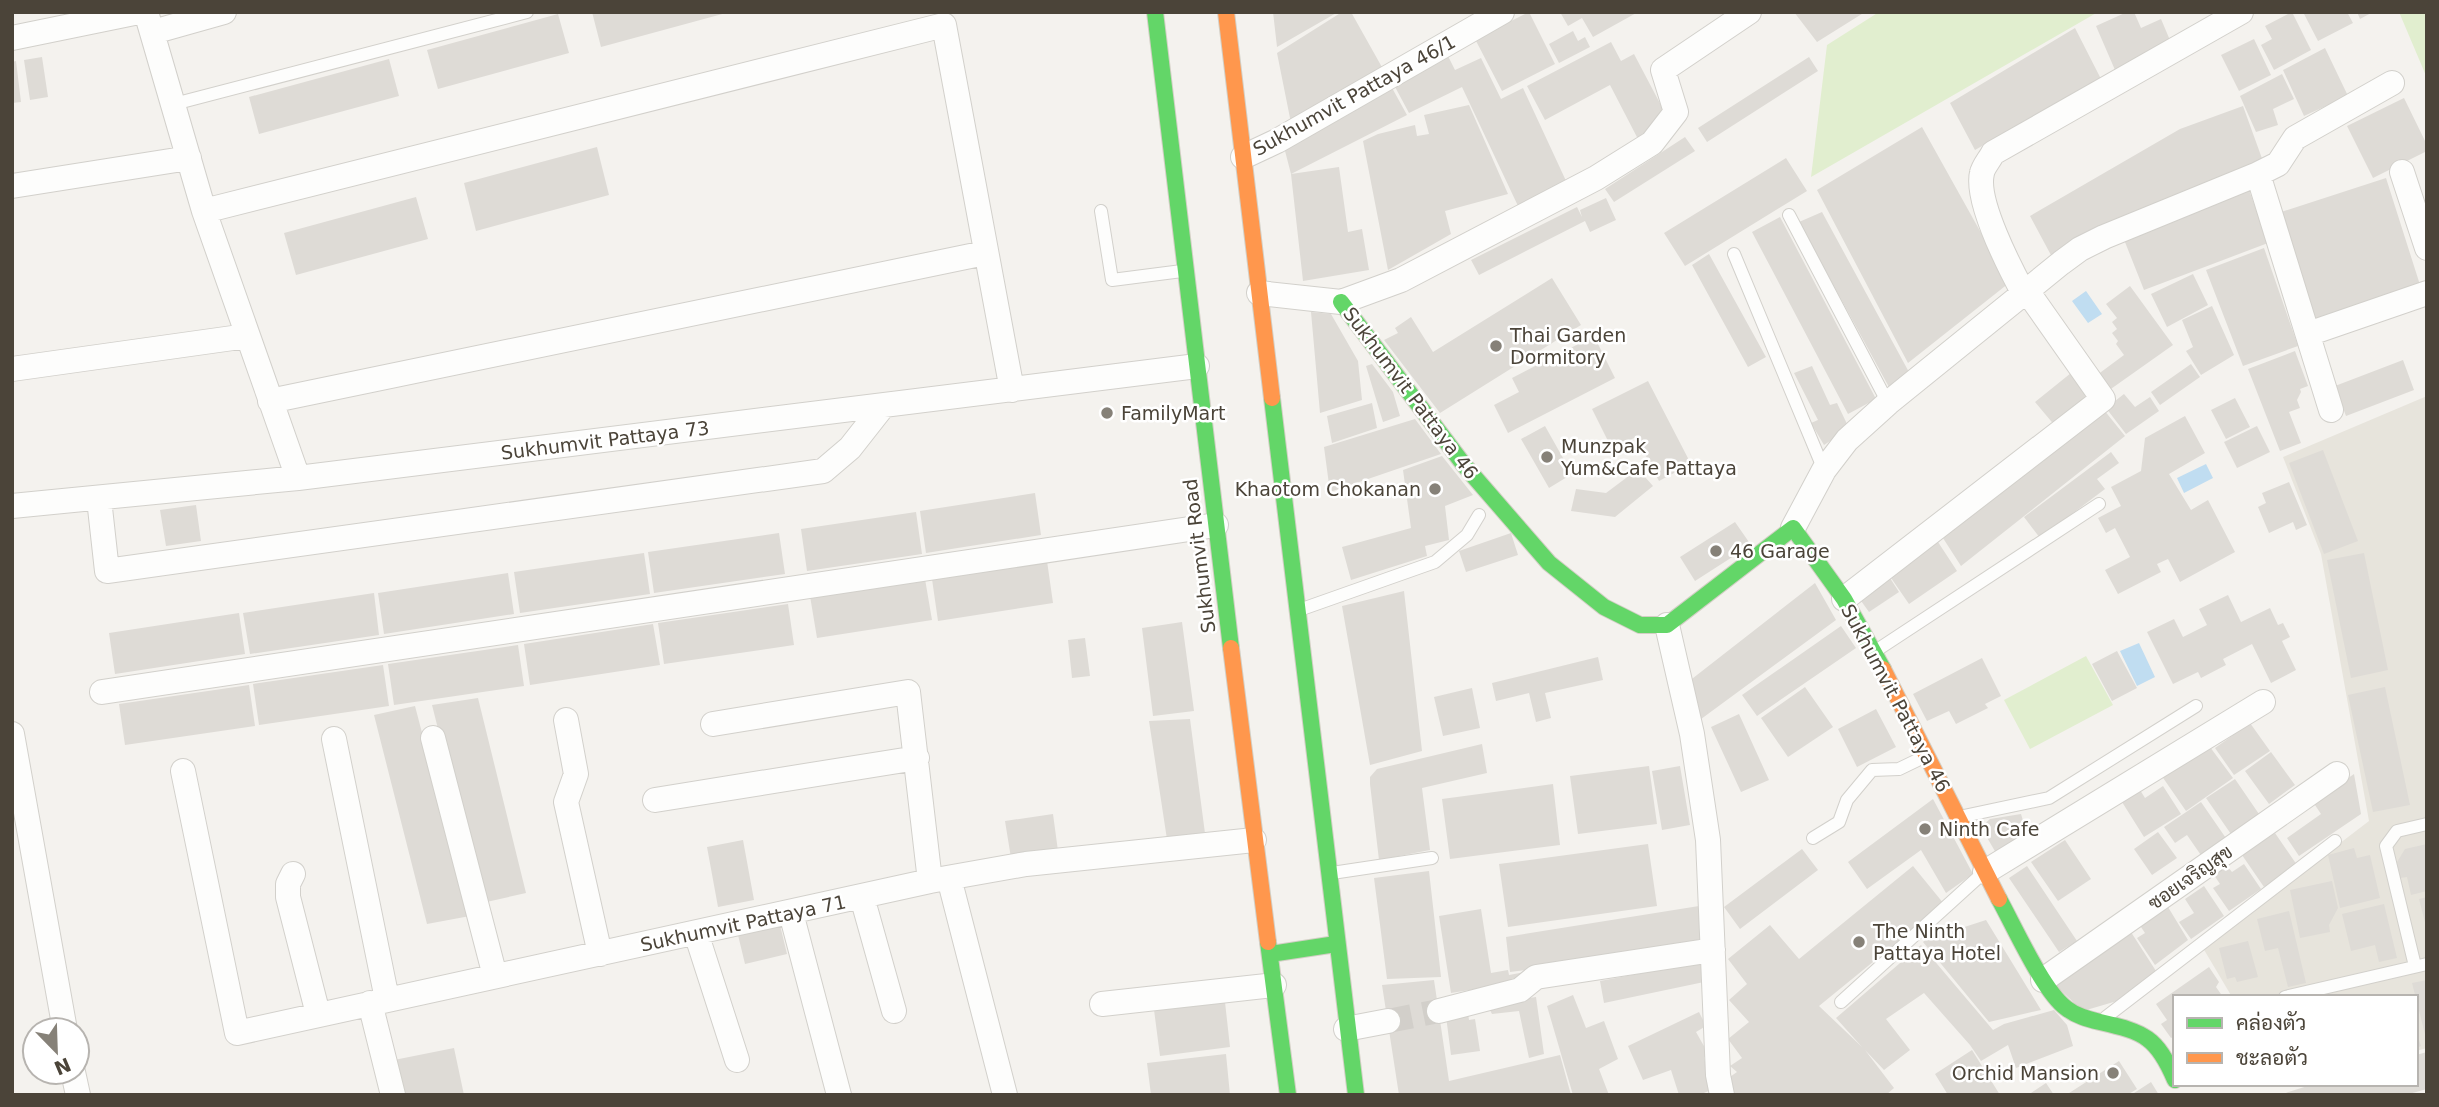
<svg xmlns="http://www.w3.org/2000/svg" width="2439" height="1107" font-family="'DejaVu Sans',Sarabun,sans-serif">
<rect width="100%" height="100%" fill="#f4f2ee"/>
<path fill="#e7e4dc" d="M2427,396V1048L2416,1051V997H2232L2203,948L2369,821L2321,554L2283,457Z"/>
<path fill="#e1eecf" d="M1879,12H2098L1811,177L1827,45Z
M2399,12H2427V78Z
M2086,656L2113,705L2030,749L2004,700Z"/>
<path fill="#c0ddf1" d="M2086,291L2102,314L2088,323L2072,301Z
M2206,464L2213,478L2184,493L2177,478Z
M2139,643L2155,677L2137,686L2120,651Z"/>
<path fill="#dedbd6" d="M592,12H725L726,13L601,47Z
M1273,12H1338L1277,47Z
M1342,12H1351L1383,69L1291,123L1277,53Z
M1529,12L1555,64L1502,91L1475,39Z
M1560,12H1638L1593,37L1582,18L1568,26Z
M1794,12H1865L1817,42Z
M2127,12H2134L2141,28L2161,19L2172,45L2115,70L2096,26Z
M2292,12L2311,50L2274,70L2261,45L2272,39L2265,26Z
M2303,12H2347L2353,23L2318,41Z
M2357,12H2373L2360,19Z
M558,14L569,53L438,89L427,50Z
M2075,28L2101,79L1975,150L1950,103Z
M1573,31L1578,41L1585,37L1590,47L1559,63L1549,44Z
M2254,39L2271,75L2239,91L2221,55Z
M1611,42L1621,61L1634,54L1664,111L1639,141L1610,85L1545,120L1527,86Z
M2325,48L2348,96L2304,116L2283,70Z
M1448,56L1455,70L1481,58L1501,99L1523,88L1567,183L1518,206L1462,87L1409,113L1394,85Z
M42,57L48,97L30,100L24,60Z
M1809,57L1818,71L1707,142L1698,128Z
M389,59L399,96L259,134L249,97Z
M16,61L21,102L12,103V62Z
M2282,74L2294,99L2273,109L2278,125L2256,132L2240,96Z
M1391,86L1407,115L1291,174L1339,167L1348,232L1362,229L1369,270L1303,281L1291,174L1284,147Z
M2404,98L2427,145V151L2373,178L2347,126Z
M1469,105L1508,194L1445,211L1451,234L1388,270L1363,141L1378,134L1415,125L1417,136L1429,134L1424,115Z
M2243,106L2264,164L2052,257L2030,216L2180,129Z
M1922,127L2009,283L1908,363L1817,190Z
M1685,137L1695,151L1614,202L1605,189Z
M597,147L609,195L476,231L464,183Z
M1786,158L1807,191L1685,266L1664,233Z
M2386,178L2421,288L2314,323L2278,213Z
M2249,190L2268,243L2144,290L2123,237Z
M416,197L428,239L296,275L284,233Z
M1606,198L1616,220L1590,232L1585,221L1479,275L1471,260L1577,207L1582,217L1580,210Z
M1822,212L1910,374L1890,389L1799,222Z
M1780,217L1876,399L1848,414L1752,232Z
M2264,248L2298,346L2243,366L2206,270Z
M1709,254L1766,357L1748,367L1692,265Z
M2193,274L2208,305L2167,327L2151,294Z
M1552,278L1581,325L1440,413L1384,340L1398,333L1395,328L1411,317L1433,352Z
M2130,286L2173,345L2108,391L2097,375L2124,355L2116,344L2118,341L2112,333L2117,329L2112,322L2117,318L2106,304Z
M2212,306L2234,355L2201,375L2186,351L2193,347L2182,320Z
M1311,312L1331,314L1358,361L1362,400L1320,413Z
M1594,336L1615,378L1508,433L1494,405L1519,392L1512,378Z
M2295,351L2308,386L2300,389L2301,392L2297,400L2300,408L2289,412L2301,443L2280,451L2248,369Z
M2403,360L2414,390L2346,416L2335,386Z
M1372,364L1393,392L1400,416L1383,422L1366,366Z
M2191,364L2200,377L2160,405L2151,392Z
M1812,366L1830,405L1837,403L1847,424L1843,427L1845,431L1824,445L1811,423L1818,420L1794,373Z
M2071,373L2092,398L2056,427L2035,402Z
M1648,381L1691,464L1659,481L1636,437L1612,449L1592,409Z
M2124,394L2135,407L2150,397L2159,411L2126,434L2106,408Z
M2235,398L2250,427L2226,439L2211,410Z
M1372,403L1377,428L1332,443L1327,416Z
M2104,410L2125,436L1961,566L1941,535Z
M2185,416L2205,453L2169,474L2191,510L2208,500L2235,552L2180,582L2168,559L2157,564L2161,572L2118,594L2105,570L2130,557L2115,528L2106,533L2098,518L2121,506L2111,487L2141,471L2145,438Z
M1415,419L1441,454L1330,492L1324,447Z
M1545,426L1572,474L1549,488L1521,439Z
M2257,426L2270,452L2237,468L2224,442Z
M2323,450L2358,541L2324,554L2289,463Z
M2111,452L2119,463L2097,479L2105,489L2040,538L2024,517Z
M1442,456L1473,495L1445,506L1449,540L1425,546L1427,556L1351,580L1342,547L1411,528L1403,470Z
M1638,469L1653,486L1615,517L1571,511L1576,489L1606,493Z
M2289,482L2307,525L2296,530L2293,522L2269,533L2258,507L2266,503L2262,493Z
M1035,493L1041,535L926,553L920,511Z
M196,505L201,541L166,546L160,510Z
M916,512L922,554L807,571L801,529Z
M1735,522L1751,545L1695,581L1680,557Z
M779,533L785,574L654,593L648,552Z
M1511,533L1518,555L1466,572L1459,551Z
M1938,542L1957,571L1909,604L1889,575Z
M644,553L650,594L520,613L514,572Z
M2364,553L2388,670L2351,678L2327,560Z
M1047,561L1053,603L938,621L932,579Z
M508,573L514,614L384,634L378,593Z
M1890,578L1899,592L1869,612L1859,598Z
M925,579L932,620L817,638L810,596Z
M1815,583L1836,620L1697,722L1688,682Z
M1404,591L1422,751L1370,765L1342,606Z
M374,593L379,635L250,654L243,613Z
M2228,595L2241,622L2270,608L2278,625L2283,623L2290,637L2282,641L2296,670L2271,683L2252,644L2223,659L2226,665L2201,678L2198,672L2173,684L2147,632L2174,619L2183,637L2207,625L2199,609Z
M788,604L794,645L664,664L658,623Z
M239,613L245,654L115,674L109,633Z
M1182,622L1194,711L1153,716L1142,628Z
M653,624L660,665L530,685L524,644Z
M1841,626L1856,648L1757,716L1742,695Z
M1085,638L1090,676L1072,678L1068,640Z
M518,645L524,686L394,705L388,664Z
M2117,651L2137,688L2112,701L2092,664Z
M1598,657L1603,680L1545,693L1551,718L1536,722L1529,693L1496,701L1492,683Z
M1982,658L2001,696L1985,704L1988,708L1956,724L1949,711L1927,721L1913,694Z
M383,665L389,706L259,725L253,684Z
M249,685L255,726L125,745L119,704Z
M1805,687L1833,727L1788,757L1761,718Z
M2385,687L2410,805L2373,812L2348,695Z
M1472,688L1480,728L1443,736L1434,697Z
M478,698L526,893L482,903L432,705Z
M415,706L470,916L427,924L374,715Z
M1876,709L1896,747L1857,767L1838,729Z
M1739,714L1769,780L1741,792L1711,727Z
M1190,719L1206,841L1168,846L1149,721Z
M2250,723L2270,751L2234,775L2215,748Z
M1482,744L1487,773L1422,788L1430,850L1379,860L1370,784V777L1377,769Z
M2210,747L2233,778L2186,811L2159,772Z
M2271,752L2295,785L2269,804L2245,771Z
M1649,766L1657,824L1578,834L1570,776Z
M1680,766L1690,825L1662,830L1652,771Z
M2354,774L2361,814L2299,856L2287,838L2321,814L2313,802Z
M2235,779L2261,817L2233,837L2206,798Z
M1553,784L1560,845L1450,859L1442,799Z
M2163,786L2181,814L2144,837L2122,802L2140,790L2145,798Z
M1933,799L1973,874L1946,893L1921,850L1867,889L1848,862Z
M2201,802L2230,844L2205,861L2187,835L2175,843L2164,827Z
M1053,814L1058,851L1011,858L1005,821Z
M2021,814L2027,834L1996,853L1981,827L1990,819Z
M2158,832L2177,858L2152,875L2134,849Z
M2275,833L2297,865L2264,887L2242,855Z
M743,840L754,900L718,907L707,847Z
M2065,840L2091,879L2058,901L2031,862Z
M1648,844L1657,906L1508,927L1499,864Z
M2427,844V891L2411,895L2407,877L2400,878L2397,862L2405,849Z
M2354,848L2357,858L2370,855L2380,898L2340,908L2328,855Z
M1802,849L1818,870L1740,929L1724,907Z
M2244,864L2261,889L2229,911L2213,888L2220,884L2214,875L2227,866L2232,872Z
M1913,866L1944,904L1819,1006L1862,1047L1836,1018L1921,945L1993,1030L2004,1024L2054,1010L2067,1025L2073,1046L2016,1068L2008,1045L1981,1061L1970,1045L1924,993L1886,1019L1910,1050L1884,1070L1865,1050L1894,1088L1886,1095H1730L1727,1079L1737,1072L1730,1066L1742,1058L1728,1039L1749,1022L1729,1000L1747,984L1728,959L1770,925L1799,959Z
M2027,866L2077,941L2059,952L2009,878Z
M1429,871L1441,977L1387,979L1374,878Z
M2332,881L2338,908L2329,925L2330,932L2300,938L2290,890Z
M2204,886L2224,916L2191,939L2179,922L2194,913L2185,899Z
M2427,897V926H2426L2419,899Z
M2384,904L2397,958L2379,962L2375,945L2351,951L2342,914Z
M1699,906L1704,947L1510,972L1506,937Z
M2168,907L2188,940L2155,965L2137,938L2145,933L2139,924Z
M1481,909L1491,973L1508,970L1509,975L1525,972L1526,981L1451,993L1439,916Z
M2289,911L2306,983L2288,987L2278,948L2265,951L2257,919Z
M1986,920L2041,1010L1989,1022L1923,942L1937,928L1946,933Z
M780,925L787,954L745,964L738,935Z
M2129,929L2156,971L2117,1001L2083,1011L2055,985Z
M2248,941L2258,977L2237,982L2235,977L2227,979L2219,948Z
M1701,962L1704,982L1604,1003L1600,981Z
M2209,967L2219,982L2216,987L2223,997H2175V1036L2171,1038L2161,1024L2167,1020L2156,1004Z
M1434,980L1449,1081L1560,1055L1571,1095H1399L1382,985Z
M2427,980V1038H2426L2412,983Z
M1224,993L1230,1047L1160,1056L1153,1002Z
M1573,995L1586,1028L1604,1021L1618,1059L1599,1069L1609,1095H1573L1547,1006Z
M1536,997L1544,1054L1529,1058L1519,1011L1492,1014L1487,1004Z
M1699,1012L1706,1026L1696,1032L1709,1055L1704,1057L1711,1090L1699,1095H1679L1671,1070L1643,1080L1628,1046Z
M1468,1013L1469,1020L1475,1019L1480,1051L1451,1055L1446,1016Z
M2416,1031L2421,1046L2416,1048Z
M454,1048L464,1095H397L389,1061Z
M1972,1050L2000,1095H1948L1935,1074Z
M2427,1052V1089L2405,1095H2279L2314,1084H2416V1055Z
M1226,1054L1230,1095H1151L1147,1063Z
M2119,1061L2137,1089L2127,1095H2066Z
M2151,1082L2159,1095H2131Z
M2046,1083L2054,1095H2028Z"/>
<g fill="none" stroke-linecap="round" stroke-linejoin="round">
<path stroke="#d2cfca" stroke-width="24" stroke-dasharray="24 12" stroke-linecap="butt" d="M1388,1021L1439,1011"/>
<defs>
<path id="lane" d="M174,104L527,12
M1101,211L1112,280L1182,271
M1789,215L1888,403
M1734,254L1824,470
M1302,609L1435,562L1467,535L1479,515
M1877,650L2099,504
M1959,817L2049,798L2196,706
M1813,838L1839,822L1847,800L1872,770L1899,769L1926,756
M1332,873L1432,858
M2415,966L2386,846L2397,831L2427,824
M2285,997L2427,964
M1841,1002L1982,874
M2106,1017L2335,841"/>
<path id="street" d="M146,12L204,211L298,478
M153,32L224,12
M12,38L139,12
M1243,157L1277,141L1502,12
M2402,172L2427,248
M12,186L189,158
M204,211L944,25L1012,390
M1259,293L1341,302L1401,280L1596,178L1652,143L1676,112L1663,70L1749,12
M2024,294C2010,268 1975,201 1982,173C1983,167 1990,159 1993,153L2241,12
M2308,334L2427,293
M12,369L247,336
M270,401L985,253
M2331,410L2258,174L2278,164L2295,138L2392,83
M99,499L107,571L823,471L850,448L883,406
M12,506L298,478L1197,366
M1793,528L1824,470L1847,440L1888,403L2061,263L2080,249L2104,237L2258,174
M1844,599L2103,399L2027,291
M1667,625L1692,734L1708,840L1718,1075L1722,1095
M102,692L1216,525
M566,720L576,774L566,802L600,954
M713,724L908,692L930,881
M12,734L65,1030
M433,738L495,976
M334,739L387,999
M183,771L237,1033L930,881L1026,864L1254,840
M655,800L917,758
M1985,872L2263,702
M293,874L288,884V897L318,1014
M949,878L1005,1095
M862,897L894,1011
M791,913L839,1095
M696,933L737,1060
M2043,980L2337,774
M370,1003L393,1095
M1102,1004L1274,985
M1439,1011L1520,990L1536,977L1713,950
M1346,1029L1388,1021
M73,1072L78,1095"/>
<path id="fast" d="M1155,12L1231,648
M1341,302L1464,465L1549,563L1604,607L1640,625H1667L1793,528L1844,599L1883,669
M1272,398L1356,1095
M1999,899C2014,926 2043,991 2066,1008C2076,1016 2088,1019 2100,1022C2144,1032 2157,1037 2175,1080
M1268,942L1288,1095
M1270,954L1336,944"/>
<path id="slow" d="M1226,12L1272,398
M1231,648L1268,942
M1883,669L1999,899"/>
</defs>
<use href="#lane" stroke="#d2d0cb" stroke-width="14"/>
<use href="#street" stroke="#d2d0cb" stroke-width="26"/>
<use href="#fast" stroke="#d3cfc5" stroke-width="18"/>
<use href="#slow" stroke="#d3cfc5" stroke-width="18"/>
<use href="#lane" stroke="#fdfdfc" stroke-width="12"/>
<use href="#street" stroke="#fdfdfc" stroke-width="24"/>
<use href="#fast" stroke="#63d668" stroke-width="16"/>
<use href="#slow" stroke="#ff974d" stroke-width="16"/>
</g>
<g fill="#868178" stroke="#fff" stroke-width="2.5">
<circle cx="1496" cy="346" r="7"/>
<circle cx="1107" cy="413" r="7"/>
<circle cx="1547" cy="457" r="7"/>
<circle cx="1435" cy="489" r="7"/>
<circle cx="1716" cy="551" r="7"/>
<circle cx="1925" cy="829" r="7"/>
<circle cx="1859" cy="942" r="7"/>
<circle cx="2113" cy="1073" r="7"/>
</g>
<g text-anchor="middle" dominant-baseline="central" stroke-width="5" stroke-linejoin="round" paint-order="stroke">
<g font-size="19" fill="#4b4439" stroke="#fff">
<text transform="translate(1354 95) rotate(-29)">Sukhumvit Pattaya 46/1</text>
<text transform="translate(1411 393) rotate(53)">Sukhumvit Pattaya 46</text>
<text transform="translate(605 440) rotate(-7)">Sukhumvit Pattaya 73</text>
<text transform="translate(1199 556) rotate(-97)">Sukhumvit Road</text>
<text transform="translate(1896 698) rotate(62)">Sukhumvit Pattaya 46</text>
<text transform="translate(2190 877) rotate(-35)">ซอยเจริญสุข</text>
<text transform="translate(743 923) rotate(-12)">Sukhumvit Pattaya 71</text>
</g>
<g font-size="19" fill="#4b4439" stroke="#fff" text-anchor="start">
<text x="1510" y="335">Thai Garden<tspan x="1510" dy="22">Dormitory</tspan></text>
<text x="1121" y="413">FamilyMart</text>
<text x="1561" y="446">Munzpak<tspan x="1561" dy="22">Yum&amp;Cafe Pattaya</tspan></text>
<text x="1421" y="489" text-anchor="end">Khaotom Chokanan</text>
<text x="1730" y="551">46 Garage</text>
<text x="1939" y="829">Ninth Cafe</text>
<text x="1873" y="931">The Ninth<tspan x="1873" dy="22">Pattaya Hotel</tspan></text>
<text x="2099" y="1073" text-anchor="end">Orchid Mansion</text>
</g>
</g>
<rect width="2439" height="1107" fill="none" stroke="#4b4439" stroke-width="28"/>
<rect x="2173" y="995" width="245" height="91" fill="#ffffff" stroke="#b7b4b0" stroke-width="2"/>
<rect x="2187" y="1018" width="35" height="10" fill="#63d668" stroke="#b7b4b0" stroke-width="2"/>
<text x="2236" y="1030" font-size="21" fill="#4b4439">คล่องตัว</text>
<rect x="2187" y="1053" width="35" height="10" fill="#ff974d" stroke="#b7b4b0" stroke-width="2"/>
<text x="2236" y="1065" font-size="21" fill="#4b4439">ชะลอตัว</text>
<g transform="translate(56 1051) rotate(157)"><circle r="33" fill="#ffffff" stroke="#b7b4b0" stroke-width="2"/>
<path d="M0-5L12 26L0 18L-12 26Z" fill="#868178"/>
<text y="-10" font-size="19" font-weight="bold" text-anchor="middle" fill="#4b4439">N</text>
</g>
</svg>
